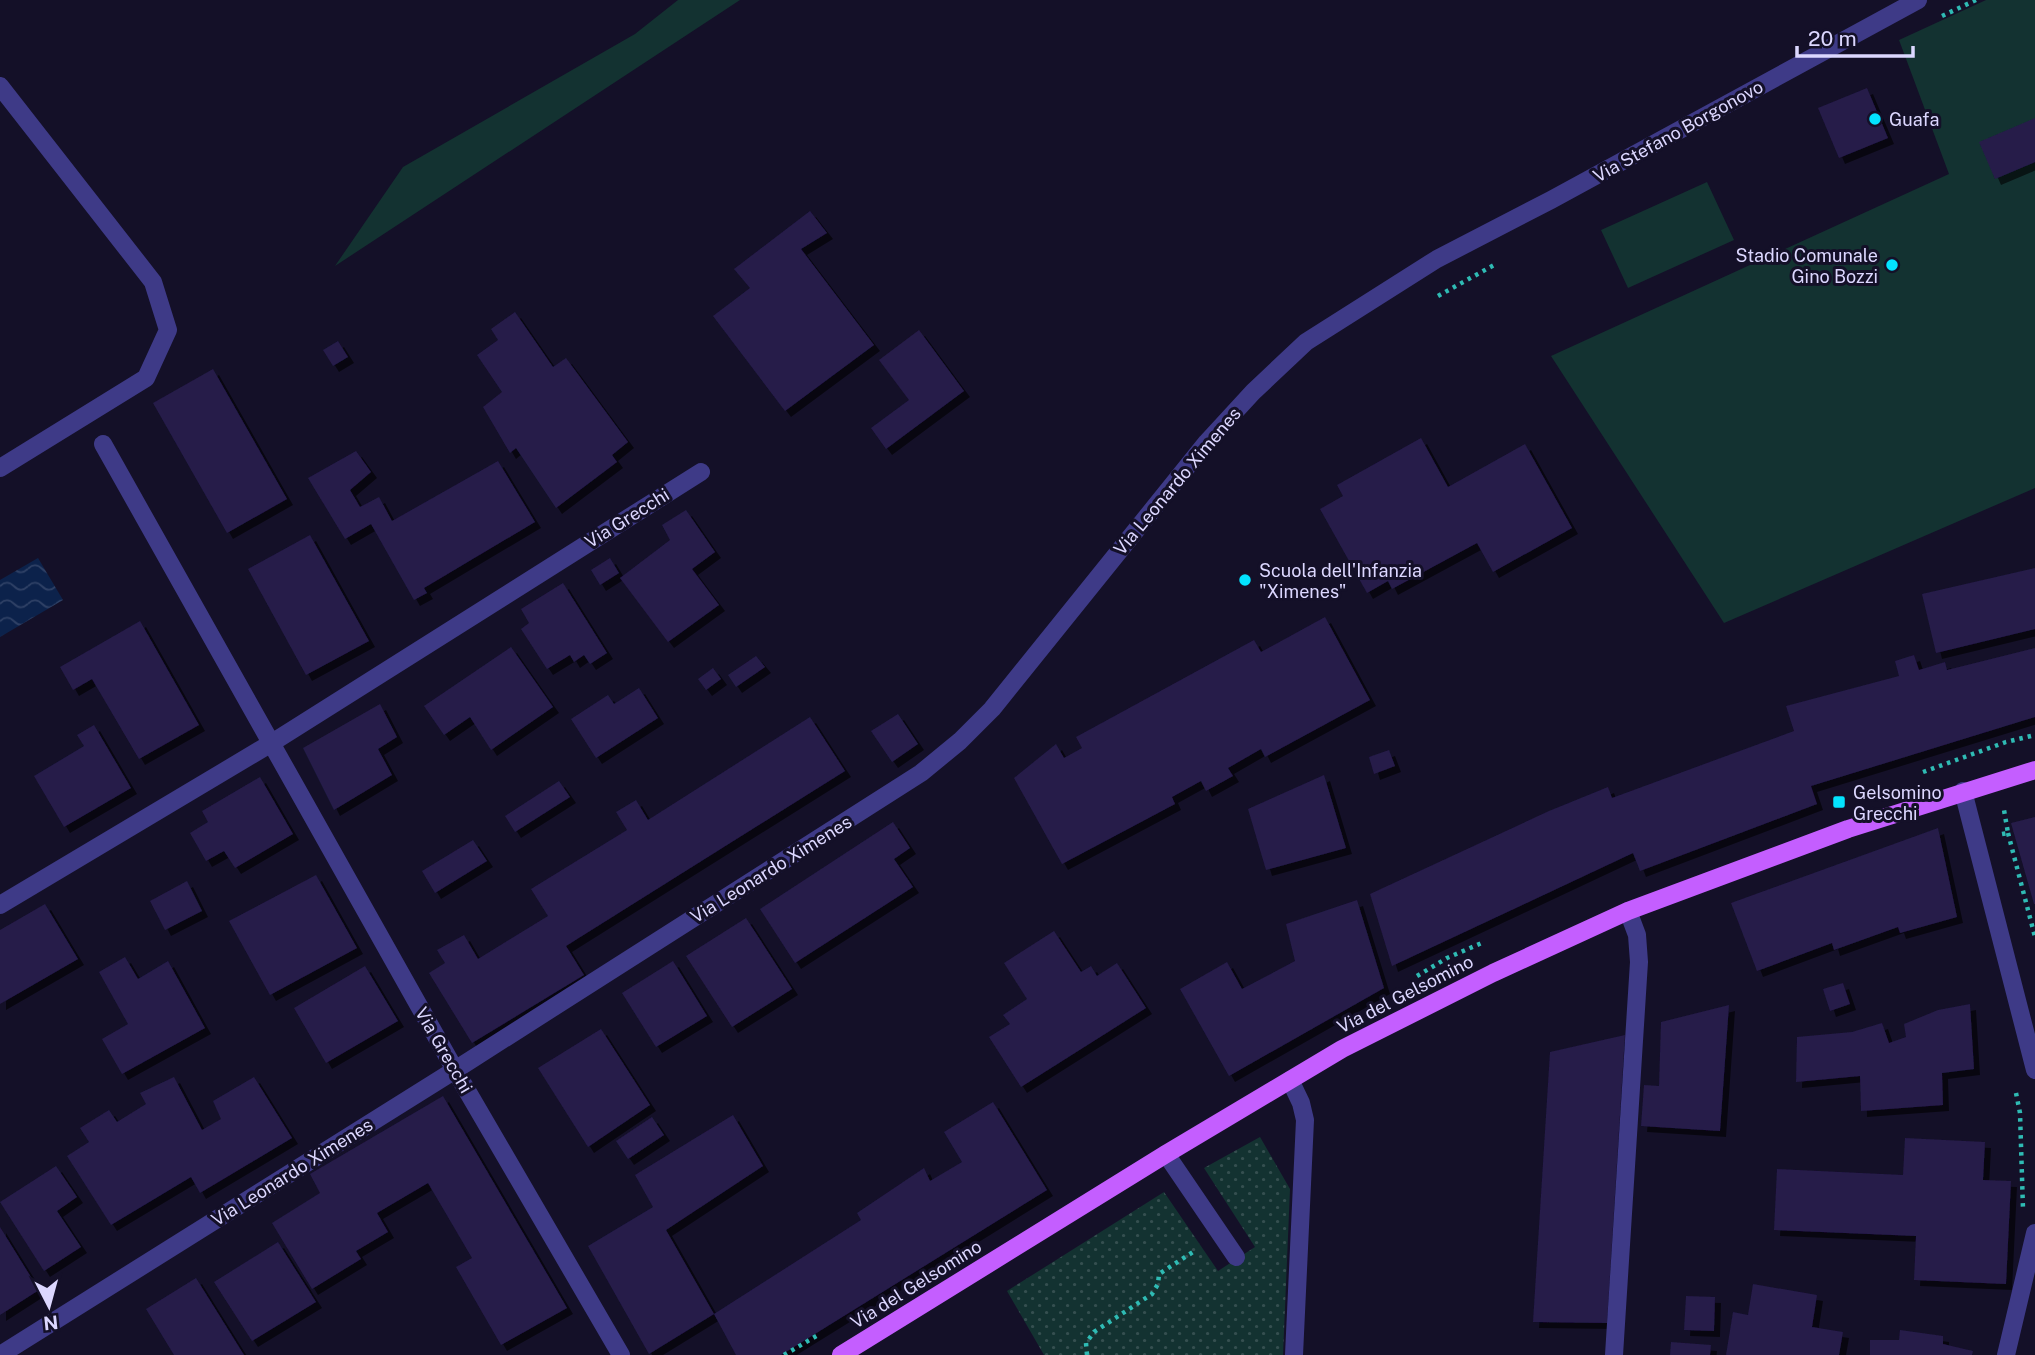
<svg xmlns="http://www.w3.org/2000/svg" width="2035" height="1355" font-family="'Public Sans',sans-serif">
<defs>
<pattern id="park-dots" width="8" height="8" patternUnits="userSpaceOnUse" patternTransform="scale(1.75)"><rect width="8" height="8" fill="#133231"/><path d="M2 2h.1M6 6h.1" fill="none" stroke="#354f50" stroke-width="1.8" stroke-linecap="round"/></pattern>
<pattern id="water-waves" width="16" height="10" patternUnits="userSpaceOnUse" patternTransform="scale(1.75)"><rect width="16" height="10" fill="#0c224b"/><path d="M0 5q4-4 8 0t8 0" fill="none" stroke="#2f4166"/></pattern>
<filter id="shadow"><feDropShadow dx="6" dy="6" stdDeviation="0" flood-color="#0009"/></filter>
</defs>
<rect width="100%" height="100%" fill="#141028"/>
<path fill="#133231" d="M678,0H740L335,266L403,167L635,34Z
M1986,0H2035V488L1724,623L1551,356L1949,174L1899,40Z
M1707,182L1734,240L1628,288L1601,230Z"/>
<path fill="url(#park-dots)" d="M1260,1137L1290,1189L1283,1355H1044L1007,1291L1164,1192L1218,1271L1255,1247L1204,1168Z"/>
<path fill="url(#water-waves)" d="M38,558L63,600L0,637V580Z"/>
<path fill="#251b49" filter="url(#shadow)" d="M1867,88L1888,138L1839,158L1818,108Z
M2035,118V162L1995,179L1979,142Z
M810,211L827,233L801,249L874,345L785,411L713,316L750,288L734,269Z
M515,312L553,367L566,358L628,442L612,455L617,462L556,508L516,448L510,453L483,407L502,392L477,355L498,340L491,329Z
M919,330L964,391L886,449L871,428L909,400L879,360Z
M338,341L348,357L333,366L323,350Z
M213,369L287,499L227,533L153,403Z
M1421,438L1448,487L1525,444L1572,528L1493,572L1477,543L1392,589L1388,581L1367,593L1320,509L1343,496L1337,485Z
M356,451L371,472L350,490L360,507L379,497L392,521L498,461L535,522L424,588L427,593L414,600L371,524L345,539L308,478Z
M686,510L715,552L692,569L719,605L668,642L620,578L670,540L662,525Z
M310,535L369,641L306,675L248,569Z
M610,558L619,573L600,585L591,570Z
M2035,568V629L1936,653L1922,594Z
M563,583L607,653L590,664L584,655L574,662L570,655L547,669L521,629L529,623L521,609Z
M1325,617L1370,700L1265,757L1261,749L1228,768L1233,776L1206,791L1201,781L1172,797L1175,804L1062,864L1014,778L1056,744L1064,758L1082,748L1076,737L1254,640L1261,652Z
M140,621L199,725L139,759L92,679L73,690L60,667Z
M511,647L553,707L491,750L470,717L444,735L424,706Z
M2035,648V717L1811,786L1817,804L1640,871L1633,853L1392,966L1370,894L1549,811L1608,787L1612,798L1794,731L1786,706L1899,676L1895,661L1914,655L1919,670L1945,662L1947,670Z
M756,656L765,667L736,687L728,675Z
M713,668L721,679L706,690L698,679Z
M639,688L658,718L596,758L571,719L608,695L614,704Z
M380,704L397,737L378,749L392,775L334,810L303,748Z
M898,714L918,744L892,762L871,731Z
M810,717L845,771L566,946L584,975L472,1043L429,973L445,963L437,950L464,935L478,959L548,916L531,889L627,830L616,812L636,800L648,820Z
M94,725L131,788L64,827L34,776L84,746L77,735Z
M1389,750L1395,766L1374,774L1369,757Z
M1324,775L1346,848L1266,870L1248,809Z
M260,777L293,834L235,868L224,851L206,861L190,833L208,822L202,811Z
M559,781L570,797L515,832L505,816Z
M2035,817V904H2034L2011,823Z
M893,822L910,848L894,859L913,887L795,963L760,909Z
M1938,828L1957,917L1900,933L1898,927L1834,950L1832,943L1757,971L1731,903Z
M473,840L487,861L435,893L422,871Z
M316,875L357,948L270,995L229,921Z
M187,881L202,911L165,930L150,901Z
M1357,900L1384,988L1229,1076L1180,989L1227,962L1242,989L1295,961L1286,924Z
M45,904L78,959L0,1004V930Z
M746,918L792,989L732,1027L686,956Z
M1054,931L1081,972L1091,966L1097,976L1117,963L1146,1008L1021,1087L989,1037L1010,1024L1003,1015L1027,999L1004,963Z
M125,957L138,979L168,961L205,1028L122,1074L102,1039L128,1024L99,972Z
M673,961L707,1016L656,1047L622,993Z
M365,966L398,1021L326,1063L294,1008Z
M1843,983L1850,1004L1830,1011L1823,989Z
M1970,1004L1974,1069L1942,1073L1943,1105L1861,1111L1860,1076L1796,1082L1797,1037L1852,1032L1882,1023L1889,1043L1906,1037L1904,1024L1938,1010Z
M1729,1005L1720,1131L1641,1126L1644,1085L1659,1086L1661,1022Z
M601,1029L650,1105L588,1147L538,1068Z
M1625,1035L1607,1323L1533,1322L1550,1052Z
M174,1077L202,1130L221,1119L213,1101L254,1077L292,1138L200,1193L191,1177L111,1225L67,1156L89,1142L80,1128L109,1110L117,1122L146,1104L140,1093Z
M443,1096L567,1308L501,1345L456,1267L472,1258L428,1183L377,1213L388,1232L356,1251L361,1259L312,1289L272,1223L320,1193L310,1174Z
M993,1102L1047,1190L781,1355H736L714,1314L861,1220L857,1213L924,1168L930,1181L962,1162L944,1132Z
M733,1115L763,1166L666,1230L714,1314L649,1354L588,1246L653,1207L635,1175Z
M652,1117L664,1135L628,1159L616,1141Z
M1905,1138L1985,1142L1983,1180L2011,1181L2006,1284L1914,1280L1916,1236L1774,1230L1777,1169L1903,1175Z
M56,1166L77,1197L57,1211L81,1247L44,1271L0,1202Z
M0,1227L39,1290L0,1315Z
M278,1242L316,1302L252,1341L214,1282Z
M196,1278L244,1355H174L146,1309Z
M1753,1284L1817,1295L1812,1327L1843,1332L1839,1355H1726L1733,1312L1748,1315Z
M1686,1296L1715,1297L1714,1331L1684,1330Z
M1900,1330L1943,1336V1344L1973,1351L1972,1355H1870V1340H1899Z
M1671,1342L1711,1345L1710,1355H1670Z"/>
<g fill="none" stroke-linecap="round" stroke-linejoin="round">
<path stroke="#2fbbb4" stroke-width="4.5" stroke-dasharray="3.5 5" stroke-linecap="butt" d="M1942,16L1976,0
M1438,296L1494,265
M1923,772L2006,742L2035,735
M2008,833L2035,937
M2002,834L2008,833L2004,810
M1417,976L1447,958L1484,942
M2016,1093L2020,1113L2023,1209
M784,1355L818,1335
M1087,1355L1086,1343L1094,1332L1152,1294L1158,1284L1159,1274L1196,1250"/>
<path stroke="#3e3a87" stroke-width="18" d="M0,86L153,282L168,330L146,378L0,468
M1290,1080L1301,1103L1305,1120L1294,1355
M1166,1154L1236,1257
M1614,1355L1639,962L1637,935L1628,911"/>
<path stroke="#3e3a87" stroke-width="18" d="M103,444L455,1070L621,1355
M1963,791L2035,1070
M0,905L270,744L701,472
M0,1355L455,1070L921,773L960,741L992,709L1207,442L1253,392L1306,342L1437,259L1551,200L1918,0
M2006,1355L2035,1233"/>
<path stroke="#c45eff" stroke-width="18" d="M841,1355L1166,1154L1342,1049L1493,973L1628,911L1848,829L2035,770"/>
</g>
<g fill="#03e3ff" stroke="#141028" stroke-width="2.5">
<circle cx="1875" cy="119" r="7"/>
<circle cx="1892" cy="265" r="7"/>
<circle cx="1245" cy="580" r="7"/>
<rect x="1832" y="795" width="14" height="14" rx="3.5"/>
</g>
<g text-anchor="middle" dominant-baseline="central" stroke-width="6" stroke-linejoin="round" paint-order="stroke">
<g font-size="18" fill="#dcd7ff" stroke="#141028" text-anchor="start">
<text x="1889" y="119">Guafa</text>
<text x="1878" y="255" text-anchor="end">Stadio Comunale<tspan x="1878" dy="21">Gino Bozzi</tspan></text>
<text x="1259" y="570">Scuola dell'Infanzia<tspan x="1259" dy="21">"Ximenes"</tspan></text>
<text x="1853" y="792">Gelsomino<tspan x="1853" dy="21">Grecchi</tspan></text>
</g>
<g font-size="18" fill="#dcd7ff" stroke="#141028">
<text transform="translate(1678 131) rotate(-29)">Via Stefano Borgonovo</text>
<text transform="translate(1177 481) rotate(-50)">Via Leonardo Ximenes</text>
<text transform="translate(627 518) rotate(-32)">Via Grecchi</text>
<text transform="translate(771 869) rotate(-32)">Via Leonardo Ximenes</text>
<text transform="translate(1405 994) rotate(-27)">Via del Gelsomino</text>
<text transform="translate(444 1050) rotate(60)">Via Grecchi</text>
<text transform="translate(292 1172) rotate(-32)">Via Leonardo Ximenes</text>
<text transform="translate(916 1284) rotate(-32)">Via del Gelsomino</text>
</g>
</g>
<g transform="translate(49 1306) rotate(174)" stroke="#141028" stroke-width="5" paint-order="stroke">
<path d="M0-5L12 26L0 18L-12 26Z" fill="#dcd7ff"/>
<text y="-10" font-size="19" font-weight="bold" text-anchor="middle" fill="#dcd7ff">N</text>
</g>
<path d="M1797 46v10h116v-10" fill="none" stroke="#dcd7ff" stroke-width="3.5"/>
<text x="1808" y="46" font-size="21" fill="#dcd7ff" stroke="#141028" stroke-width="5" paint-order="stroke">20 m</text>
</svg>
